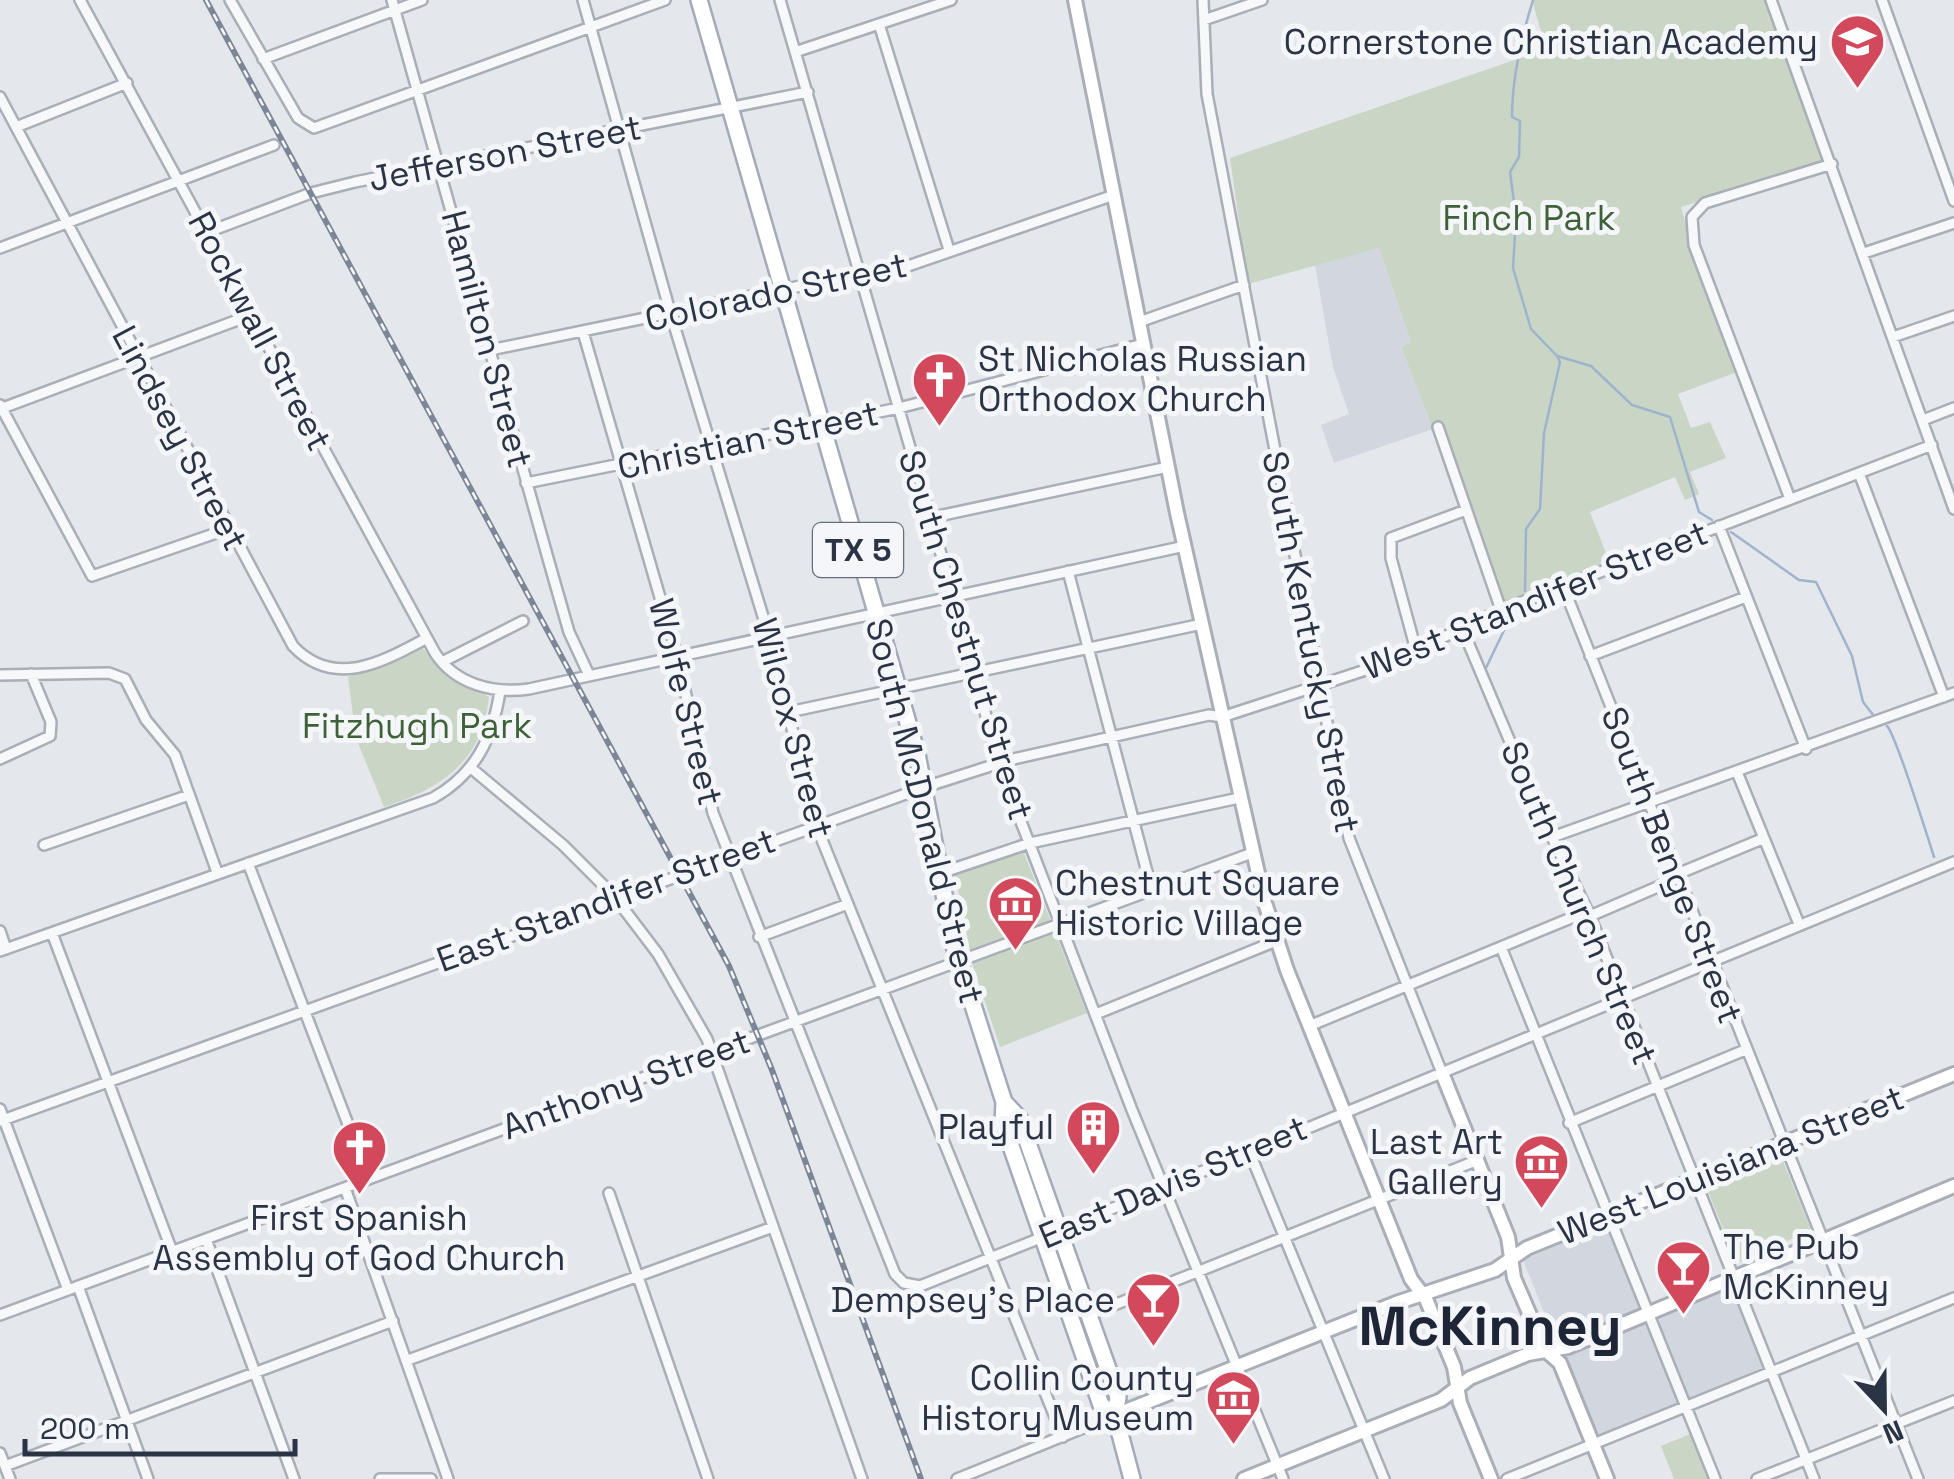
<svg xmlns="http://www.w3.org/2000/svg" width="1954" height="1479" font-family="'Space Grotesk',sans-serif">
<rect width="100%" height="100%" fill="#e4e7ec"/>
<path fill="#d2d6de" d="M1379,248L1411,342L1401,347L1433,429L1334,463L1321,425L1349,414L1333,367L1315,265Z
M1607,1224L1647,1322L1730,1288L1765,1370L1595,1439L1523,1260Z"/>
<path fill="#c9d6c5" d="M1532,0H1767L1825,162L1681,207L1700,274L1737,372L1678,394L1691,428L1710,422L1726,458L1690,472L1699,494L1685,500L1675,477L1590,512L1609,561L1501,603L1441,426L1433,429L1401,347L1411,342L1379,248L1248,284L1230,158L1546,49Z
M422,647L441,669L489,697C482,761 443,788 384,807L356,738L348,677Z
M1022,848L1087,1013L1000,1047L973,966L955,873Z
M1775,1158L1783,1161L1811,1230L1741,1262L1736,1260L1707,1189Z
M1693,1433L1712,1479H1674L1661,1446Z"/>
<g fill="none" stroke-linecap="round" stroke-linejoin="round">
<path stroke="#9fb4cc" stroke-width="2.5" d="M1533,0C1521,39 1512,78 1512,117L1520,121L1519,157L1510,172L1516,217L1513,268L1531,329L1557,356L1591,366L1632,405L1670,417L1699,512L1712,520
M1731,532L1799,580L1816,582L1852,656L1863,702L1874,716
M1525,591L1526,529L1540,509L1544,433L1560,362L1557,356
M1485,670L1509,620
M1887,726C1895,734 1928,838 1934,857"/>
<defs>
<path id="street" d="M80,0L435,653C455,684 493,694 529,689L1185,546
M230,0L298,118L314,128L665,0
M392,0L549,562L569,632L589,675
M583,0L671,315L769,636L816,825L1063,1437
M780,0L968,647L998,762L1132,1110L1283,1479
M1203,0L1207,94L1349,838L1442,1073
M1771,0L1954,509
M1882,0L1954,201
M1204,20L1262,0
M879,24L949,250
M795,52L951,0
M263,59L422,0
M0,97L293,646C335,690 384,661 427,638
M16,127L127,83
M208,232L311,193L355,182L808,92
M0,248L274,145
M1864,253L1954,223
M1139,322L1244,285
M583,332L677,656L713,813L895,1274L904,1283L920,1286L1043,1237L1954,862
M1893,337L1954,316
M490,350L849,276H879L1114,195
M0,405L92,576L228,529
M0,409L251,315
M1923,420L1954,408
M1438,427L1501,610
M1859,473L1944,697
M526,483L899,408L1143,344
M1790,499L1694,245L1692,217L1705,203L1832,164
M929,518L1168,467
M1719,526L1806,749
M1068,571L1152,891
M1563,586L1918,1479
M1462,628L1538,808L1590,916L1814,1479
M1416,650L1391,558V538L1466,510
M1590,656L1746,597
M442,662L523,621
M0,675L109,673L125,679L146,720L175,755L217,872
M789,712L1202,624
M0,759L50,736L51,722L31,674
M471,768L563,845L614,896L658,954L707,1039L862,1479
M1737,772L1799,924
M1555,836L1954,693
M44,845L189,795
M248,863L369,1179
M941,873L1030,843L1239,798
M1675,875L1762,839
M1590,916L1676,879
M0,931L6,949
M52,933L172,1251
M759,937L848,904
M1501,947L1715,1479
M0,951L433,798C476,774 493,737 500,691
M1096,1014L1276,941
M1309,1026L1588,911
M0,1109L68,1290
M0,1121L925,787L1009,760L1209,715L1222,717L1393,661L1501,610L1932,445
M1569,1123L1745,1050
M1249,1151L1384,1479
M345,1188L448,1479
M609,1193L708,1479
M206,1239L294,1479
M78,1286L148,1479
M0,1315L1252,853
M1089,1315L1478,1160
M408,1360L773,1227
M0,1453L10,1479
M5,1466L393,1321
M380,1479H431
M957,1479L1115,1415
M1507,1479L1954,1298
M1757,1479L1954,1401"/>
<path id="secondary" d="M1075,0L1177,513L1264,900L1287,970L1411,1279L1426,1299L1454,1367L1460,1403L1491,1479
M1442,1073L1508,1237L1514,1278L1545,1350L1560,1363L1607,1479
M1115,1415L1396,1303L1495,1270L1527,1248L1954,1074
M1244,1479L1441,1400L1470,1378L1528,1354L1568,1347L1954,1186"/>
<path id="primary" d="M699,0L917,754L954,946L1004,1102L1003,1123L1101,1405L1115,1415
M1004,1102L1019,1118L1118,1397L1115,1415L1132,1479"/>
</defs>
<use href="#street" stroke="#a9aeb7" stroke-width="14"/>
<use href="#secondary" stroke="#a9aeb7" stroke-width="18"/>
<use href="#primary" stroke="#a3abb8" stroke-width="20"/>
<use href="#street" stroke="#f7f8fa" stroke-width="9"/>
<use href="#secondary" stroke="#fff" stroke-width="12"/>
<use href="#primary" stroke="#fff" stroke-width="15"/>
<defs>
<path id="rail" d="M206,0L729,966L772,1070L921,1479"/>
</defs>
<use href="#rail" stroke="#7d8696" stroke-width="6"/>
<use href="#rail" stroke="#f4f6f9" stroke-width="2.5" stroke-dasharray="8" stroke-linecap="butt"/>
</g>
<defs>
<symbol id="school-pin" viewBox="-11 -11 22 30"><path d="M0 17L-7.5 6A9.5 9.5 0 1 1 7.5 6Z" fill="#d1495b" stroke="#f4f6f9"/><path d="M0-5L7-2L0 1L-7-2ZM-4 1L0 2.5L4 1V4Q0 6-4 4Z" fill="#fff"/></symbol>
<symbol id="church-pin" viewBox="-11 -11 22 30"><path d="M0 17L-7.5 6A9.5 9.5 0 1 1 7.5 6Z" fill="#d1495b" stroke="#f4f6f9"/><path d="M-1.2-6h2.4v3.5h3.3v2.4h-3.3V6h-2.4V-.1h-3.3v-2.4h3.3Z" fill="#fff"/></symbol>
<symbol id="museum-pin" viewBox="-11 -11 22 30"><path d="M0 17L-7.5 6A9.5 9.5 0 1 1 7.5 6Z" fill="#d1495b" stroke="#f4f6f9"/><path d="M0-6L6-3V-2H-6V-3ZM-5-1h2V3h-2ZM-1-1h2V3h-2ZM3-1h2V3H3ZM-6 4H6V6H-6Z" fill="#fff"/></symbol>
<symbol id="building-pin" viewBox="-11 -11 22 30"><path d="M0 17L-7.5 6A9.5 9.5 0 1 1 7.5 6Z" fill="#d1495b" stroke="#f4f6f9"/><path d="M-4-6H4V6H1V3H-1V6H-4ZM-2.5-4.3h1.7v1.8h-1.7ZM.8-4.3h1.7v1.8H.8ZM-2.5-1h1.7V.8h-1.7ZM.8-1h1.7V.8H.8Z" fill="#fff"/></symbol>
<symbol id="bar-pin" viewBox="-11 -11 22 30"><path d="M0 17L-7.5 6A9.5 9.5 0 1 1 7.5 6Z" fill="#d1495b" stroke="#f4f6f9"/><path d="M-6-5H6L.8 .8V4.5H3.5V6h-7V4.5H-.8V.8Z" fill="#fff"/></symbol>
</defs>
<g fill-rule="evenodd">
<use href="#school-pin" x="1826" y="10" width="63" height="86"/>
<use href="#church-pin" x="908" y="348" width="63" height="86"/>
<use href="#museum-pin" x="984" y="872" width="63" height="86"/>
<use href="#building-pin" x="1062" y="1096" width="63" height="86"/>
<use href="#church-pin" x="328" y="1116" width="63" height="86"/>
<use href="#museum-pin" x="1510" y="1130" width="63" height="86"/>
<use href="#bar-pin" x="1652" y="1236" width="63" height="86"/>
<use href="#bar-pin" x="1122" y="1268" width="63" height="86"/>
<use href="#museum-pin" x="1202" y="1366" width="63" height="86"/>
</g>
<g text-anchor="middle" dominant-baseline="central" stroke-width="10" stroke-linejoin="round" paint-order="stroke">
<rect fill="#f4f6f9" stroke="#676e7b" stroke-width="2.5" x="813" y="523" width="90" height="54" rx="8"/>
<g font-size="32" font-weight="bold" fill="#2b3445">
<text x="858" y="550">TX 5</text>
</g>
<g font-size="35" fill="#2b3445" stroke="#f4f6f9" text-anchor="end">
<text x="1818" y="42">Cornerstone Christian Academy</text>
<text x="978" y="359" text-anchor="start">St Nicholas Russian<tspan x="978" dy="40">Orthodox Church</tspan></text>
<text x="1055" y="883" text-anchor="start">Chestnut Square<tspan x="1055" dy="40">Historic Village</tspan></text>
<text x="1054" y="1127">Playful</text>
<text x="1503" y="1142">Last Art<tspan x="1503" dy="40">Gallery</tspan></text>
<text x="359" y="1218" text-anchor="middle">First Spanish<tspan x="359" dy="40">Assembly of God Church</tspan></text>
<text x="1723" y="1247" text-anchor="start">The Pub<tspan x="1723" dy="40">McKinney</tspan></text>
<text x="1115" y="1300">Dempsey's Place</text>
<text x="1194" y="1378">Collin County<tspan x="1194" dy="40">History Museum</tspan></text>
</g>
<g font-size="35" fill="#2b3445" stroke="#f4f6f9">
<text transform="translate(505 153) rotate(-11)">Jefferson Street</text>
<text transform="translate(776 292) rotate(-12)">Colorado Street</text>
<text transform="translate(260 331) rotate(62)">Rockwall Street</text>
<text transform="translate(487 339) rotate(75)">Hamilton Street</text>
<text transform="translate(180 438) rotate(62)">Lindsey Street</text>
<text transform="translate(748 440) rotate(-12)">Christian Street</text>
<text transform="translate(1535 600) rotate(-22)">West Standifer Street</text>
<text transform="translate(966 635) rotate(73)">South Chestnut Street</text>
<text transform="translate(1311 642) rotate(79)">South Kentucky Street</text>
<text transform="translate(686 702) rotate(76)">Wolfe Street</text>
<text transform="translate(793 728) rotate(75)">Wilcox Street</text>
<text transform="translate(925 811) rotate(76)">South McDonald Street</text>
<text transform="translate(1672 865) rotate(69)">South Benge Street</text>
<text transform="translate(606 900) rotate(-20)">East Standifer Street</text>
<text transform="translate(1579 903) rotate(67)">South Church Street</text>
<text transform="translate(626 1084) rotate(-20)">Anthony Street</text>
<text transform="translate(1731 1165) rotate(-22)">West Louisiana Street</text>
<text transform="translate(1173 1182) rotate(-23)">East Davis Street</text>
</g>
<g font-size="35" fill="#3f6138" stroke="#f4f6f9">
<text x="1529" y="218">Finch Park</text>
<text x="417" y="726">Fitzhugh Park</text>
</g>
<g font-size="55" font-weight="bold" fill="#1d2536" stroke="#f4f6f9">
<text x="1490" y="1326">McKinney</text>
</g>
</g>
<g transform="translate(1884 1409) rotate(158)" stroke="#f4f6f9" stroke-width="8" paint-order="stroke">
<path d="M0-8L18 38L0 25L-18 38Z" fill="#2b3445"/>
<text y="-15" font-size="28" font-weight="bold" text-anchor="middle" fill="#2b3445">N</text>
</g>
<path d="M25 1439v15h270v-15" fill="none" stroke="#2b3445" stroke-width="5"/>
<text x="40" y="1439" font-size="30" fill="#2b3445" stroke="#f4f6f9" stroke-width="8" paint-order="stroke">200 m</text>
</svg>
